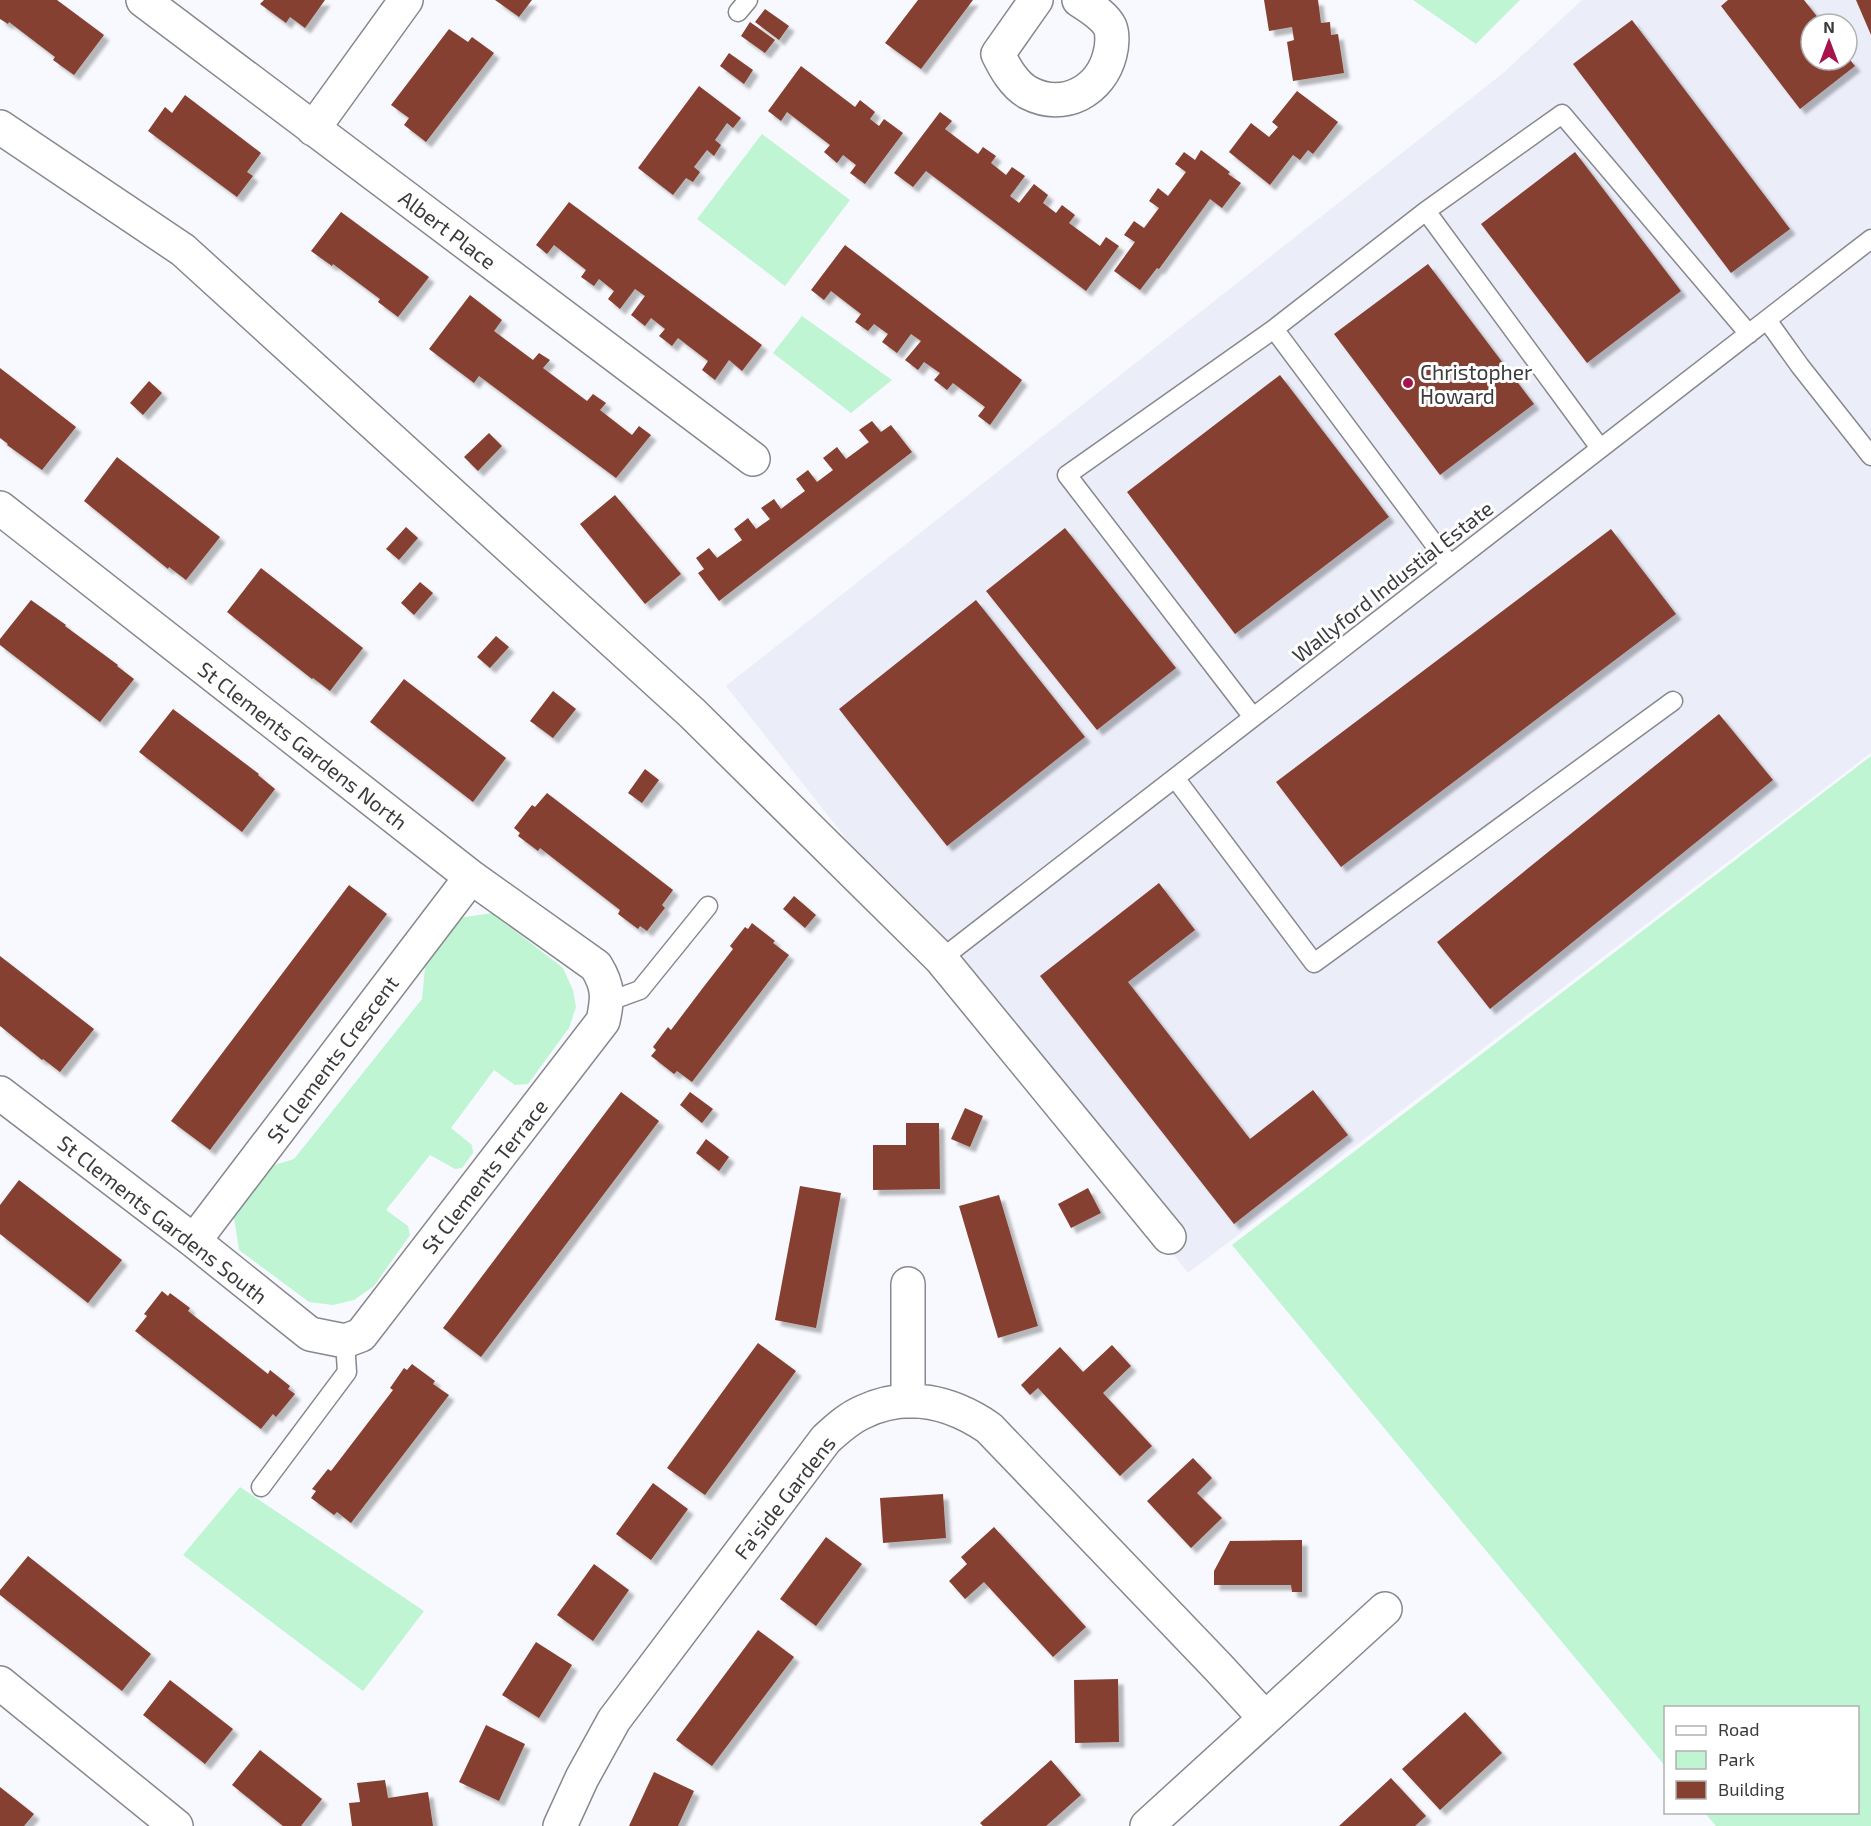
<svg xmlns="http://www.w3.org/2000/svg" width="1871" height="1826" font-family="'Exo 2',sans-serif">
<defs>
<filter id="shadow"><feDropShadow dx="5.5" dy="5.5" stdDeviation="1.5" flood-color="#0004"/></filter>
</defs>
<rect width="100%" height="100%" fill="#f8f9fe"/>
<path fill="#ebedf9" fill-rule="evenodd" d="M1582,0H1871V753L1188,1273L726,686L1502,74ZM1811,24H1847V60H1811Z"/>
<path fill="#bff5d2" d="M1413,0H1520L1476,44Z
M762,134L850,200L785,286L697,219Z
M802,316L892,380L851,413L773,353Z
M1871,756V1826H1716L1705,1813L1858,1812V1708H1666L1665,1766L1232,1245Z
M492,913L563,968L573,990L576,1007L569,1028L528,1084L515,1085L494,1070L451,1128L472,1145L473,1153L462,1168L455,1169L430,1155L386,1210L408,1226L410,1235L374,1286L354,1300L333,1305L309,1302L239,1250L233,1211L268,1167L294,1159L422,999L426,957L459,918Z
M240,1487L424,1611L363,1691L183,1555Z"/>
<path fill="#854030" filter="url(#shadow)" d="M0,0H57L104,35L74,75L53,60L55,57L9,22L8,24L0,19Z
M264,0H325L305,28L290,17L286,23L260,4Z
M495,0H532L519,17Z
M918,0H973L921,69L885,43Z
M1264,0H1318L1321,23L1330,22L1331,35L1338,34L1344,73L1293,81L1287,42L1294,40L1292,27L1269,31Z
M1728,0H1804L1823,24H1811V60H1847V56L1855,66L1800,109L1721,6Z
M1856,0H1871V35Z
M765,9L789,26L779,40L755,22Z
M1632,20L1790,229L1731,273L1573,64Z
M750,22L775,40L765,53L741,36Z
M449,29L468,42L472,37L494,53L426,142L404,125L409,118L391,105Z
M729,53L753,70L744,84L720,66Z
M801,66L855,107L860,100L875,112L870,119L879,126L884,119L903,133L865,184L850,173L856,165L843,155L837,163L824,152L830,145L787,112L781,121L768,111Z
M699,86L741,118L733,128L727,123L715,140L721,145L714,156L707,150L694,167L700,172L693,182L686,178L673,195L638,168Z
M1297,91L1338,122L1313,154L1308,150L1300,160L1293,155L1270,185L1229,152L1251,123L1269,137L1278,127L1272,122Z
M185,95L261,153L247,172L253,176L237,197L148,131L165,107L172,113Z
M940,112L952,121L945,129L962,142L978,154L983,147L996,156L991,163L1006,175L1012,167L1025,176L1010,196L1019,203L1034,184L1048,195L1043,203L1056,213L1062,205L1075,215L1069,223L1100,246L1106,237L1119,246L1086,291L926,171L913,187L894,173Z
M1201,150L1230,172L1228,174L1241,183L1222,208L1210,199L1159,269L1157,268L1140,290L1114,271L1135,242L1124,235L1134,221L1144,228L1159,208L1149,201L1158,188L1168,196L1186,172L1175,164L1184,152L1195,160Z
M1575,152L1681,291L1587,363L1481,224Z
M569,202L762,345L742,371L729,360L715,380L702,370L708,361L678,338L672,346L659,336L665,329L651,318L645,326L631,315L645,296L635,289L620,309L608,299L614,291L599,279L594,286L581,277L586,270L554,245L547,254L536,245Z
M341,212L429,277L398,317L378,302L380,299L333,264L332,266L311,251Z
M845,245L1022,380L990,425L978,416L985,407L953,383L947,390L934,380L940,373L924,362L918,370L905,360L921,341L911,334L897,353L882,342L888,334L874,324L868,331L855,322L861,314L831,291L824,300L811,290Z
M1428,264L1534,404L1440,475L1334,334Z
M470,295L502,320L494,331L506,340L533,360L539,353L550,360L543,368L587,401L593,394L606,403L600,410L632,435L639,426L651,435L616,478L479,376L474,383L429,349Z
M0,368L76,427L42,470L7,445L8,444L0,438Z
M1280,375L1389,517L1235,634L1127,492Z
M149,381L162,393L143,415L130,403Z
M872,421L881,432L891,425L912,452L719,601L698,573L704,569L696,558L709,548L717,558L742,540L734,529L748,518L756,529L770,519L761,508L774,499L781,509L794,499L805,491L796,479L808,470L817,482L833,470L823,458L837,447L846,459L869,442L859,430Z
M489,433L502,446L478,471L464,457Z
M117,457L220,537L186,580L169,567L168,569L84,501Z
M615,495L681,574L645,604L580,524Z
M406,527L418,538L399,560L386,549Z
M1065,528L1176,668L1097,730L986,591Z
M1611,529L1676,614L1341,867L1276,782Z
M261,568L363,648L330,691L313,678L312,679L227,612Z
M420,582L433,593L414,615L401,603Z
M31,600L66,625L65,626L118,665L117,666L134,679L100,722L0,645V639Z
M976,600L1085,737L947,846L839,709Z
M496,636L509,647L490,668L477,657Z
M404,679L506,758L473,802L370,722Z
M553,691L576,709L553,738L530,721Z
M173,709L259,774L258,775L275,789L242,832L139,752Z
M1719,714L1773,780L1490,1009L1437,942Z
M645,769L659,780L642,803L628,793Z
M547,793L673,890L662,905L665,908L647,931L640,926L638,929L618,914L620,910L540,848L538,851L518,836L520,833L514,828L532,805L535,807Z
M1159,883L1195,930L1128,982L1250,1139L1313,1090L1348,1135L1234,1224L1040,976Z
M349,885L387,914L210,1150L171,1121Z
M794,896L816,915L805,928L783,909Z
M752,923L775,941L773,943L789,955L692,1082L677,1071L674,1074L651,1056L656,1050L653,1047L668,1027L671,1030L702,989L733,949L730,946L745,927L748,929Z
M0,956L94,1029L60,1072L43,1059L42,1060L0,1026Z
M621,1092L659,1121L481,1357L443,1328Z
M690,1092L713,1109L702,1123L680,1105Z
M965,1108L983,1116L970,1147L951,1139Z
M906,1123H939L940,1189L873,1190V1145H906Z
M706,1139L729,1157L719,1171L696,1153Z
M19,1180L122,1260L88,1303L0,1234V1205Z
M800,1186L841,1193L816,1328L775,1320Z
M1088,1188L1101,1213L1071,1228L1058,1204Z
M999,1195L1038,1326L998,1338L959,1206Z
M162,1291L168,1296L170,1293L190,1308L188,1311L268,1374L270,1370L290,1386L288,1389L295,1394L276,1417L273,1414L261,1429L135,1331L147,1316L144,1314Z
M758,1343L796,1371L705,1495L667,1468Z
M1112,1345L1131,1366L1103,1393L1152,1446L1120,1476L1038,1388L1030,1395L1021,1385L1060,1347L1083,1372Z
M412,1364L435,1381L433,1384L449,1395L351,1523L337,1512L334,1515L311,1498L316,1491L312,1489L328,1469L331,1471L393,1390L390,1388L404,1368L407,1370Z
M1193,1458L1212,1478L1197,1493L1222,1518L1191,1548L1147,1501Z
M653,1483L688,1509L651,1560L616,1534Z
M943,1494L946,1538L883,1543L880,1498Z
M994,1527L1086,1627L1053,1657L984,1582L965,1599L949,1581L967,1564L961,1557Z
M826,1537L862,1564L816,1626L780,1599Z
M1302,1540V1592H1292L1291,1585H1214V1571L1230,1541Z
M28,1556L151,1654L122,1691L0,1595V1590Z
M594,1564L629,1590L593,1641L557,1615Z
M758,1630L794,1657L712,1766L676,1740Z
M536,1642L572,1665L539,1718L502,1695Z
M1118,1679L1119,1742L1075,1743L1074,1680Z
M170,1680L233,1729L205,1764L143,1715Z
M1465,1712L1502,1753L1440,1810L1402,1769Z
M486,1725L525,1744L499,1801L459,1782Z
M260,1750L322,1799L301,1826H283L232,1785Z
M1051,1760L1081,1795L1046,1826H983L980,1823Z
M654,1772L694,1791L678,1826H629Z
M1391,1778L1426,1816L1415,1826H1339Z
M385,1780L388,1798L428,1792L433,1826H352L349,1803L360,1802L357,1783Z
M0,1787L34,1814L24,1826H0Z"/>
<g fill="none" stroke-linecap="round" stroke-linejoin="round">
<defs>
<path id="service" d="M738,12L748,0
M1426,211L1600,448
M1767,320L1800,366L1871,456
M1274,329L1450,565
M1253,717L1067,475L1274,329L1426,211L1562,114L1749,334
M1175,778L1314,963L1673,701
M941,959L1871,239
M607,1002L640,990L708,906
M261,1487L347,1372L345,1341"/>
<path id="minor" d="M143,0L753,459
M1036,0L998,54C1005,68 1014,85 1029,93C1064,111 1101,91 1110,54C1112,47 1113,34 1110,27C1104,15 1089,7 1079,0
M0,127L183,250L692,713L941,959L1169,1237
M313,129L406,0
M0,508L471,877L596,966C609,987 608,998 603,1021L361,1335L345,1341L310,1334L194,1241L0,1093
M194,1241L471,877
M908,1284V1401
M0,1683L176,1826
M560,1826L582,1778L614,1720L826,1439C837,1429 849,1418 863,1412C907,1391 951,1402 989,1428L1218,1667L1265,1718
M1147,1826L1385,1609"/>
</defs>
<use href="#service" stroke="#87888e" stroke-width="21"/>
<use href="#minor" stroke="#87888e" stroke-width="36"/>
<use href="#service" stroke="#fff" stroke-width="18"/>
<use href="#minor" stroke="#fff" stroke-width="33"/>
</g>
<circle fill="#a7134b" stroke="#fff" stroke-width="2" cx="1408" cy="383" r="6"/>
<g text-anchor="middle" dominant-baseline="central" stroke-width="6" stroke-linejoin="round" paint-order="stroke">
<g font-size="21" fill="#3b3b3e" stroke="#fff">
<text transform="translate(448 229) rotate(37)">Albert Place</text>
<text transform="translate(1392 581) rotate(-38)">Wallyford Industial Estate</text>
<text transform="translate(303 745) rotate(38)">St Clements Gardens North</text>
<text transform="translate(332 1059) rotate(-53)">St Clements Crescent</text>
<text transform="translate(484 1176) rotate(-52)">St Clements Terrace</text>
<text transform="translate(163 1219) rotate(38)">St Clements Gardens South</text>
<text transform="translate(784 1497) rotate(-52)">Fa'side Gardens</text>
</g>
<g font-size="21" fill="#3b3b3e" stroke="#fff" text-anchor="start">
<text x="1420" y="371">Christopher<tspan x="1420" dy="24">Howard</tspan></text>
</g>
</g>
<rect x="1664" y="1706" width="195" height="108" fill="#ffffff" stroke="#b1b1b2" stroke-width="1.5"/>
<rect x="1676" y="1726" width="30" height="9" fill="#ffffff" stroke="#b1b1b2" stroke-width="1.5"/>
<text x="1718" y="1736" font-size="18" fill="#3b3b3e">Road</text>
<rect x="1676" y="1751" width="30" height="18" fill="#bff5d2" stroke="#b1b1b2" stroke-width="1.5"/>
<text x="1718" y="1766" font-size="18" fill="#3b3b3e">Park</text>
<rect x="1676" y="1781" width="30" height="18" fill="#854030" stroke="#b1b1b2" stroke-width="1.5"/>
<text x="1718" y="1796" font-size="18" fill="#3b3b3e">Building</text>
<g transform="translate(1829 42)"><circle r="28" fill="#ffffff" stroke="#b1b1b2" stroke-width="1.5"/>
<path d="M0-4.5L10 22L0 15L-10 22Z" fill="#a7134b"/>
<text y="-9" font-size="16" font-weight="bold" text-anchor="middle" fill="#3b3b3e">N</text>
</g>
</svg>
